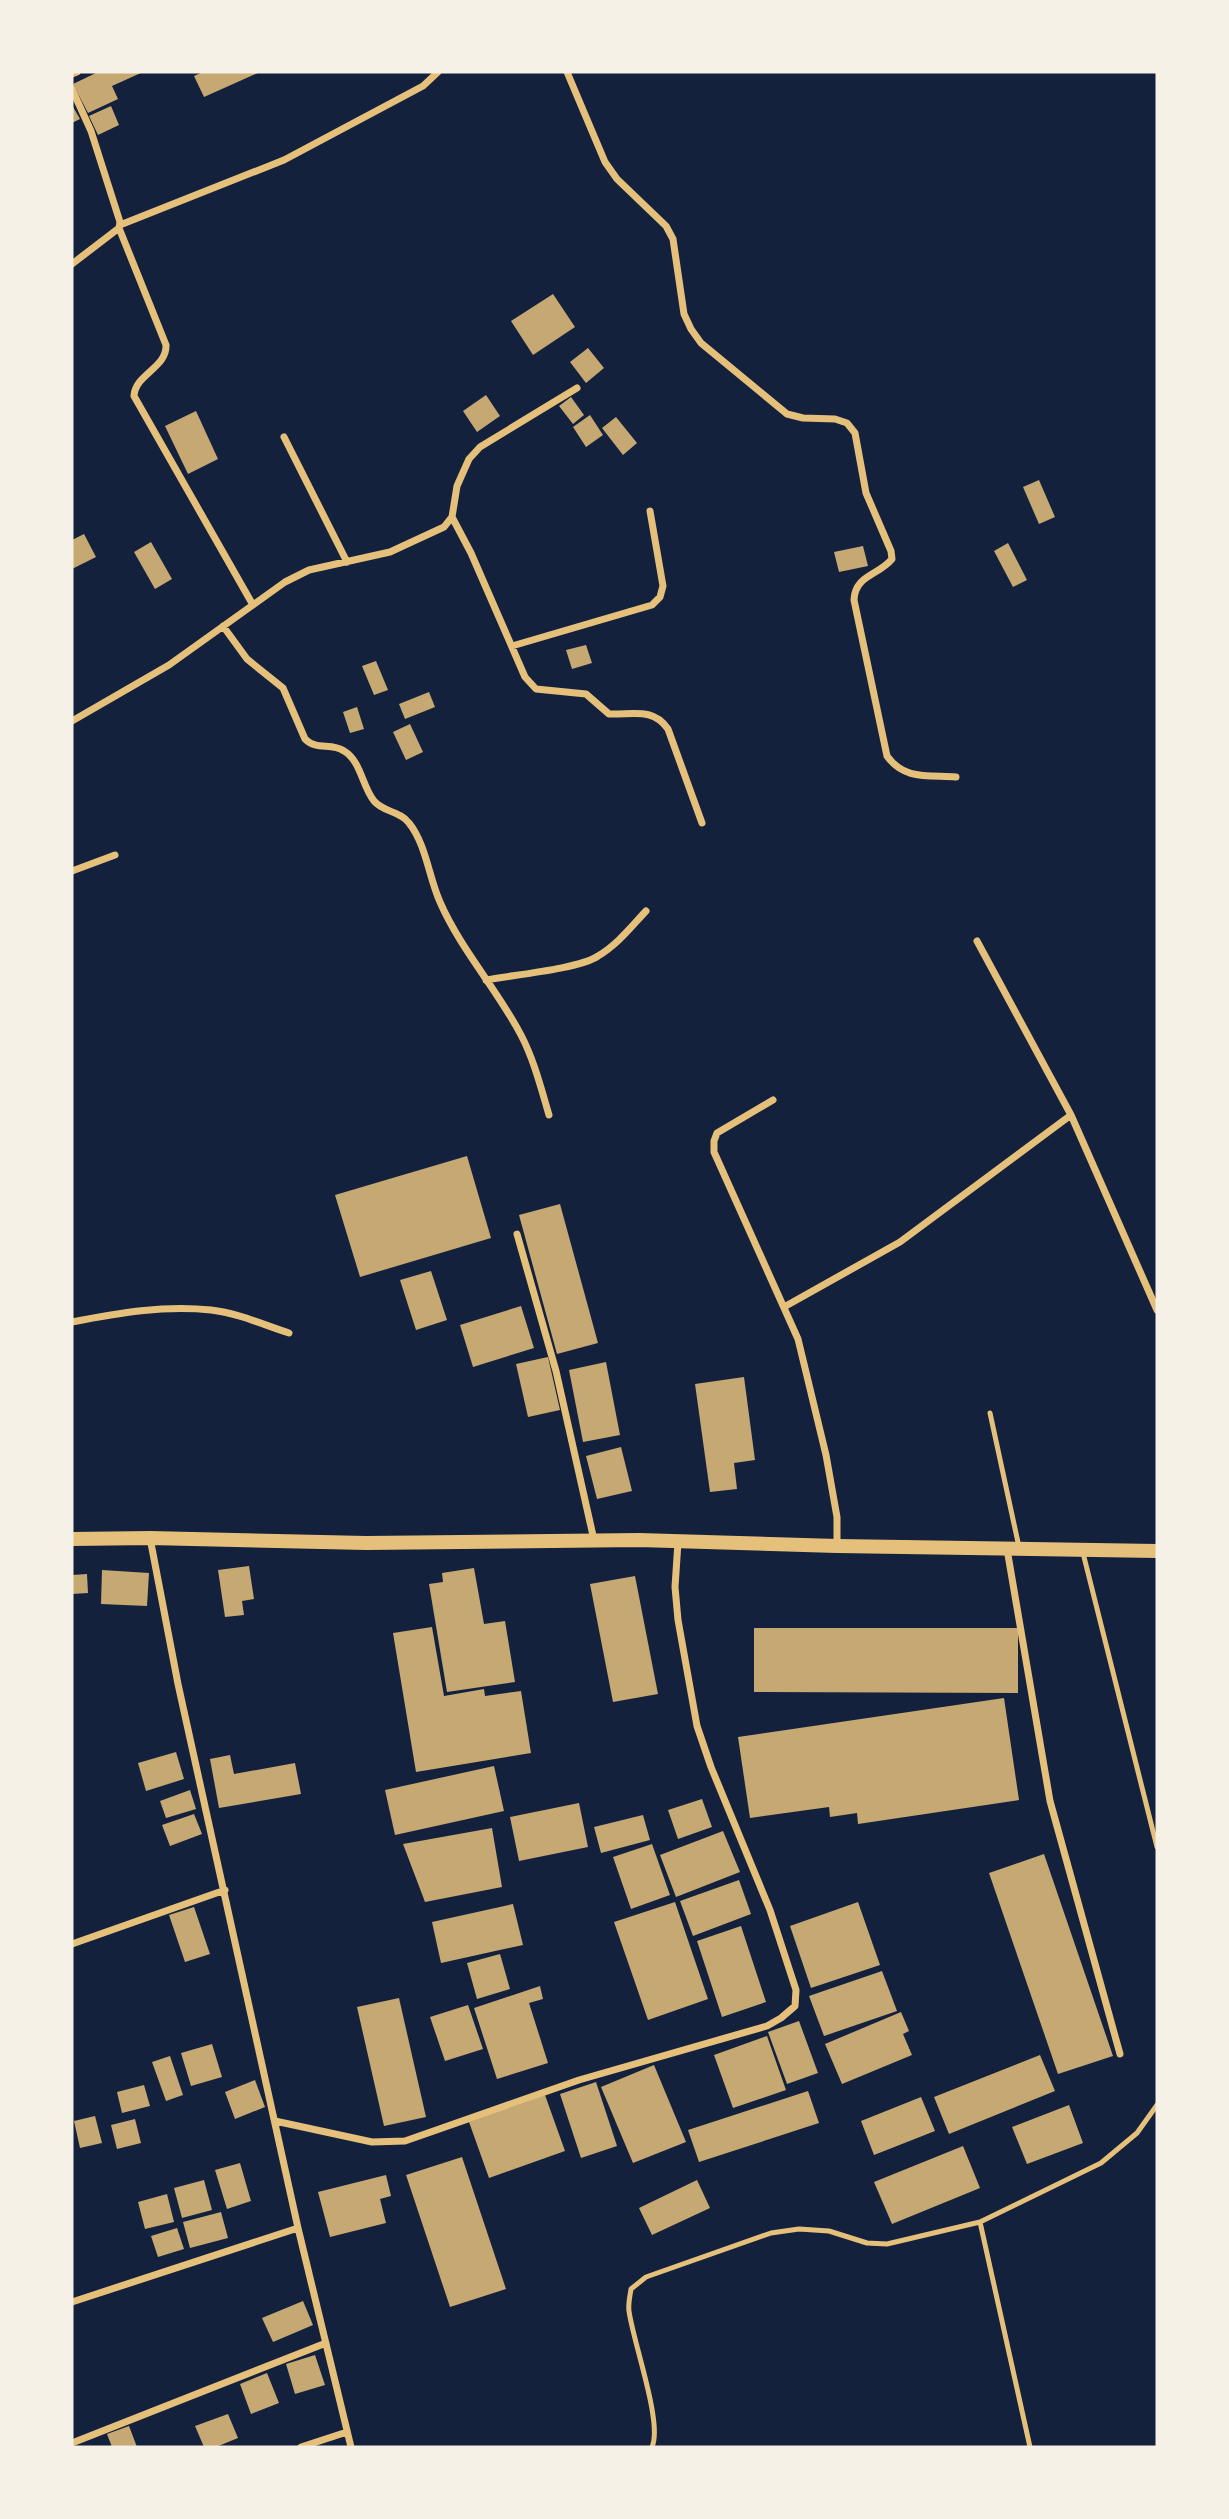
<svg xmlns="http://www.w3.org/2000/svg" width="1229" height="2519" font-family="'Fira Sans',sans-serif">
<rect width="100%" height="100%" fill="#14213d"/>
<path fill="#c6a872" d="M98,72H143L112,86L118,99L88,113L73,84Z
M203,72H260L204,97L194,76Z
M72,105L80,119L72,123Z
M111,106L119,125L98,135L89,116Z
M553,294L575,327L533,355L511,321Z
M588,348L604,368L586,383L570,362Z
M486,395L500,416L477,432L463,411Z
M571,397L584,415L573,424L559,406Z
M196,411L218,459L188,474L165,426Z
M590,415L603,435L586,447L573,427Z
M616,417L637,443L623,455L602,428Z
M1039,480L1055,517L1039,524L1023,487Z
M84,534L96,557L72,569V540Z
M151,542L172,579L155,589L134,552Z
M1008,543L1027,580L1013,587L994,551Z
M863,546L868,566L839,572L834,552Z
M586,645L592,663L572,669L566,650Z
M376,661L388,690L374,695L362,666Z
M429,692L435,707L405,719L399,704Z
M357,707L364,729L350,733L343,712Z
M410,724L423,752L406,760L393,732Z
M467,1156L491,1238L360,1277L335,1195Z
M560,1204L598,1343L557,1354L519,1215Z
M431,1271L447,1320L416,1330L400,1280Z
M521,1306L534,1348L473,1367L460,1325Z
M548,1357L560,1410L528,1417L516,1364Z
M606,1362L620,1435L583,1442L569,1370Z
M744,1377L755,1460L734,1463L737,1489L710,1492L695,1384Z
M621,1447L632,1491L597,1499L586,1456Z
M249,1566L254,1599L242,1601L244,1615L225,1617L218,1570Z
M474,1568L484,1624L505,1621L515,1682L447,1692L429,1584L443,1582L442,1573Z
M102,1570L149,1573L147,1606L101,1604Z
M87,1574L88,1593L72,1594V1575Z
M635,1576L658,1694L613,1702L590,1584Z
M432,1627L444,1696L484,1689L485,1696L521,1691L531,1753L416,1772L393,1633Z
M754,1628H1018V1693L754,1692Z
M1004,1698L1019,1800L858,1824L857,1813L830,1817L829,1807L750,1818L738,1737Z
M176,1752L184,1779L146,1791L138,1763Z
M230,1755L234,1774L295,1763L301,1794L219,1808L210,1759Z
M494,1766L504,1811L395,1835L385,1790Z
M190,1790L196,1809L166,1818L160,1801Z
M702,1799L712,1827L678,1839L668,1810Z
M579,1803L588,1847L519,1861L510,1817Z
M194,1814L202,1834L170,1846L162,1825Z
M643,1815L650,1840L601,1853L594,1827Z
M492,1828L502,1887L425,1902L403,1844Z
M723,1831L740,1872L676,1897L660,1855Z
M652,1844L670,1895L631,1909L613,1857Z
M1044,1854L1113,2056L1058,2074L989,1873Z
M739,1880L751,1914L693,1936L680,1901Z
M675,1902L708,1999L648,2020L614,1922Z
M858,1902L880,1965L811,1988L790,1926Z
M513,1904L523,1945L441,1963L432,1922Z
M194,1907L210,1954L185,1962L169,1915Z
M741,1926L766,2002L722,2017L697,1941Z
M500,1954L510,1989L477,1999L467,1963Z
M882,1971L897,2011L824,2036L809,1996Z
M540,1986L543,1999L529,2003L548,2063L497,2079L474,2008Z
M399,1998L426,2117L384,2126L357,2007Z
M468,2005L483,2049L445,2061L430,2017Z
M901,2012L909,2031L903,2034L912,2055L842,2084L825,2044Z
M799,2021L818,2073L787,2084L768,2032Z
M767,2036L786,2090L733,2108L714,2055Z
M212,2044L222,2077L191,2086L181,2053Z
M1040,2055L1055,2091L949,2134L934,2097Z
M170,2056L183,2095L166,2101L152,2062Z
M654,2065L686,2142L633,2163L601,2087Z
M255,2080L265,2107L235,2119L225,2092Z
M596,2082L617,2146L581,2158L560,2094Z
M144,2085L150,2106L122,2113L117,2092Z
M808,2091L819,2123L699,2162L688,2130Z
M545,2095L565,2151L489,2178L469,2122Z
M921,2097L935,2131L874,2155L861,2121Z
M1069,2105L1083,2143L1027,2164L1012,2127Z
M95,2116L102,2143L80,2148L74,2121Z
M135,2119L141,2143L117,2149L111,2125Z
M963,2146L980,2188L892,2224L874,2182Z
M462,2157L506,2289L450,2307L406,2175Z
M240,2163L251,2201L227,2209L215,2170Z
M386,2175L391,2196L380,2199L386,2223L330,2237L318,2192Z
M204,2180L212,2210L182,2218L174,2188Z
M697,2180L710,2208L652,2235L639,2208Z
M167,2194L174,2222L145,2229L138,2202Z
M221,2212L228,2238L190,2248L183,2222Z
M177,2228L184,2249L158,2257L151,2236Z
M303,2301L313,2325L273,2342L262,2318Z
M315,2355L325,2385L295,2394L286,2364Z
M267,2373L279,2403L251,2414L240,2384Z
M228,2414L238,2438L216,2447H204L195,2426Z
M129,2426L137,2447H112L107,2434Z"/>
<g fill="none" stroke-linecap="round" stroke-linejoin="round">
<path stroke="#e5c07b" stroke-width="5" d="M990,1413L1019,1547
M1083,1553L1157,1847
M980,2222L1030,2447
M652,2447C663,2423 633,2342 629,2311C628,2304 630,2296 631,2289L646,2277L771,2233L799,2229L829,2231L867,2243L887,2244L980,2222L1101,2163L1137,2133L1157,2105"/>
<path stroke="#e5c07b" stroke-width="7" d="M567,72L605,162L617,179L666,226L673,239L684,314L691,329L701,343L787,414L803,418L835,419L847,423L855,433L866,493L891,551L892,559C878,576 855,575 854,600L887,756C904,780 928,775 956,777
M72,74L77,72
M72,89L91,131L120,222L119,228L72,264
M120,225L284,160L423,86L438,72
M119,228L166,345C167,368 135,374 134,396L253,605
M284,437L347,562
M452,517L471,553L525,677L536,689L586,694L609,714C632,715 653,707 668,729L702,823
M223,626L247,659L283,688L305,739C317,751 331,742 344,751C361,761 362,786 374,801C383,812 400,811 409,823C426,844 429,878 440,902C461,950 497,989 521,1035C534,1060 541,1088 549,1115
M512,646L652,605L660,597L663,586L650,511
M72,721L169,665L285,582L309,570L390,552L444,527L452,517L457,486L469,459L480,447L577,388
M72,871L115,855
M977,941L1071,1115L1157,1310
M486,980C512,975 579,969 598,956C617,945 631,927 646,911
M773,1100L717,1133L714,1141V1152L798,1339L826,1455L837,1517V1546
M517,1234L556,1371L594,1540
M784,1307L900,1242L1071,1115
M72,1322C118,1313 164,1305 211,1310C238,1313 264,1325 289,1333
M150,1538L178,1684L298,2228L351,2447
M1007,1549L1050,1801L1120,2054
M72,1944L225,1890
M275,2121L372,2142L405,2141L579,2080L767,2026L781,2018L795,2006L796,1990L770,1910L711,1767L697,1726L678,1620L675,1587L678,1542
M72,2302L298,2228
M72,2443L326,2343
M301,2447L347,2432"/>
<path stroke="#e5c07b" stroke-width="14" d="M72,1539L150,1538L366,1543L639,1540L837,1546L1157,1551"/>
</g>
<rect width="1229" height="2519" fill="none" stroke="#f6f1e7" stroke-width="147"/>
</svg>
